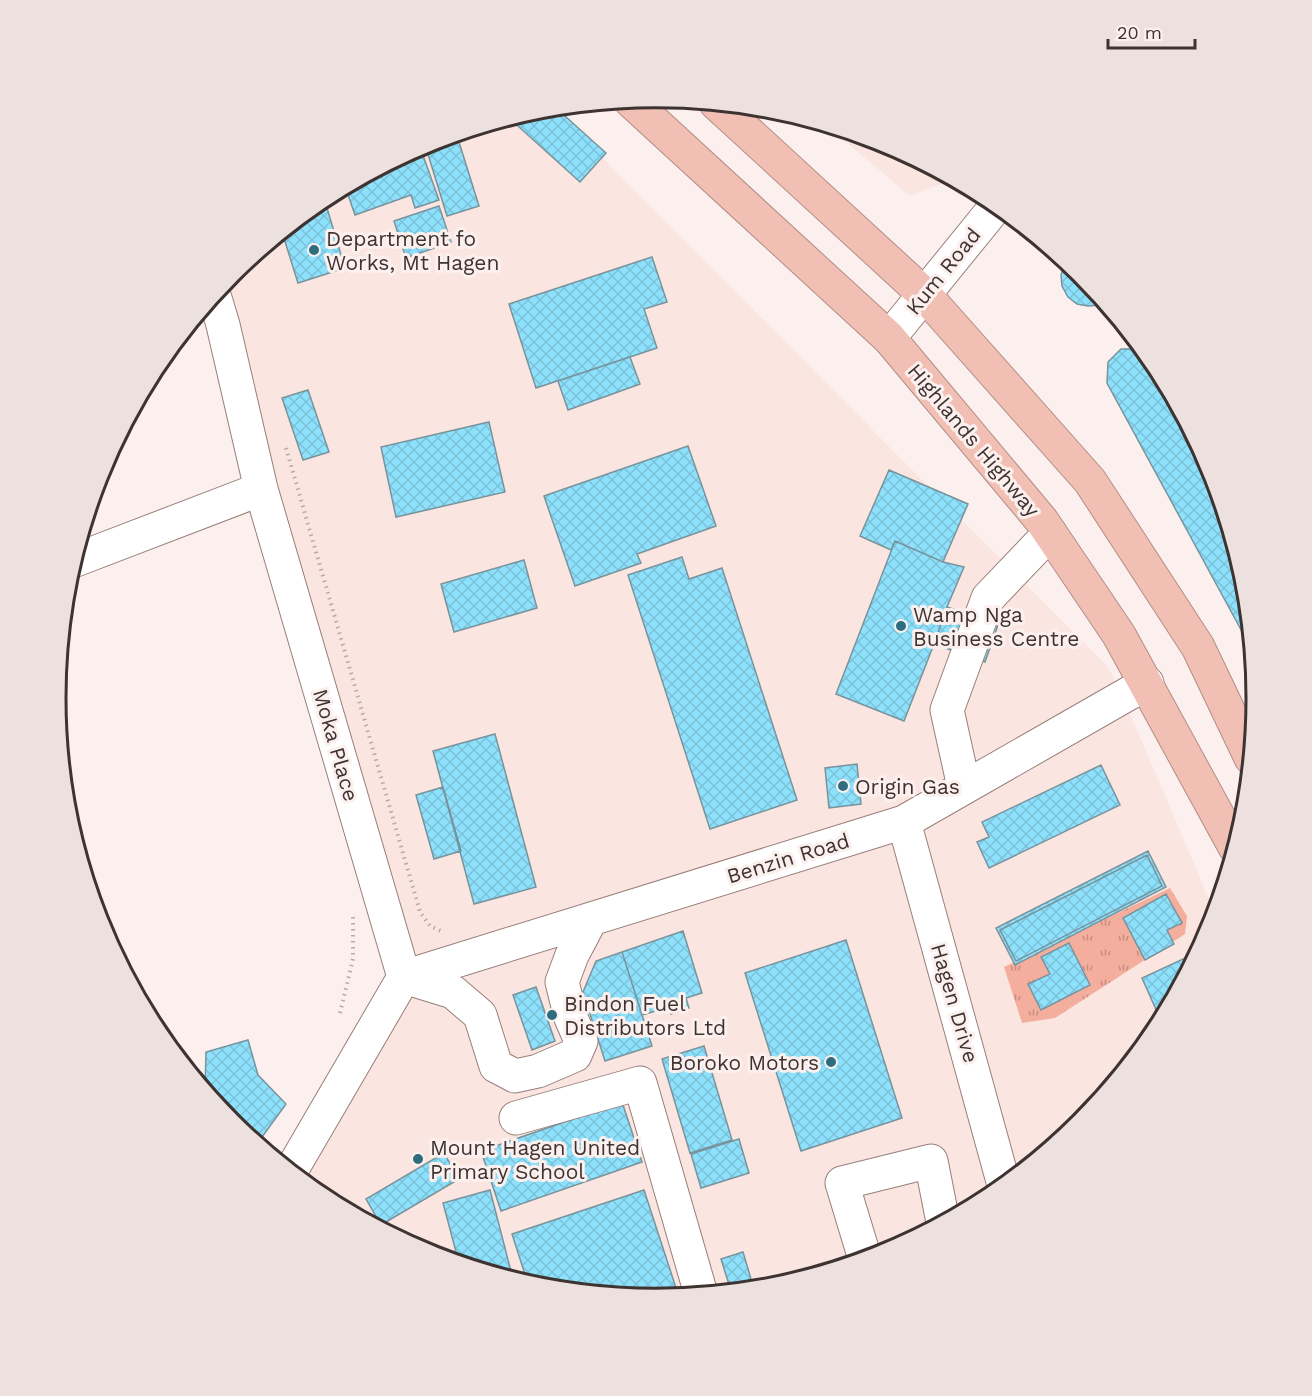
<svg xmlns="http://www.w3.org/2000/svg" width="1312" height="1396" font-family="'Work Sans',sans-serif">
<defs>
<pattern id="grass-tufts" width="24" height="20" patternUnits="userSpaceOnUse" patternTransform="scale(1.5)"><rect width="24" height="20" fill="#f3ae9e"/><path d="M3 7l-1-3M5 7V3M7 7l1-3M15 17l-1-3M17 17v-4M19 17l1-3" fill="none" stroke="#c68e81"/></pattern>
<pattern id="building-cross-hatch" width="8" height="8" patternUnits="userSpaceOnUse" patternTransform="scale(1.5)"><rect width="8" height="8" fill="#8de1fc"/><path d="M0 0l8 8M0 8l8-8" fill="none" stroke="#7bc2d8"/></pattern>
</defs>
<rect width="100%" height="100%" fill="#fcf0ee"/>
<path fill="#fbe5e0" d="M553,108L1109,668L1148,755L1215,914L1211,928L1155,1032L1080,1123L989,1197L885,1253L773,1287L656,1298L539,1287L426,1253L322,1197L291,1171L404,977L211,299L232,273L323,199L427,143L539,109Z
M826,125L886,143L953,179L910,196Z"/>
<path fill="url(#grass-tufts)" d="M1170,888L1187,916L1185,934L1055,1018L1022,1023L1004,967Z"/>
<path fill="url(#building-cross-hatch)" stroke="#79939c" stroke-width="1.5" d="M555,107L606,153L580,182L509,118L539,109Z
M459,142L479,206L447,216L427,151Z
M420,147L439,200L415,208L411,195L355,215L345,186Z
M324,198L345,268L298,283L282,232Z
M439,206L451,242L406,258L394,221Z
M652,257L667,302L644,309L657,348L536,388L509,304Z
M1066,261L1081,274L1104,302L1100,305L1088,306L1077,304L1068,297L1062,286L1061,275Z
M1121,349H1139L1147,354L1155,364L1200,451H1201L1211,469L1245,581L1252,650L1107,383L1108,362Z
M630,357L640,384L568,410L558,381Z
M308,390L329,452L303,460L282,398Z
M489,422L505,492L396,517L381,447Z
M688,446L716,526L637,554L641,563L575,586L544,496Z
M889,470L968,504L943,562L895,541L891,550L860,536Z
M895,541L943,562L964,567L947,607L934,644L904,721L836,694Z
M682,557L689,579L722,568L797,800L710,829L628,575Z
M524,560L537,608L454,632L441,584Z
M947,607L998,625L985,662L934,644Z
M495,734L536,887L474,904L433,751Z
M857,764L861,804L829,808L825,768Z
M1101,765L1120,805L989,868L977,842L989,837L982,822Z
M443,787L461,851L434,859L416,795Z
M1148,851L1166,887L1015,965L996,928Z
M1147,855L1162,886L1016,961L1000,930Z
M1166,894L1182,923L1167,930L1174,944L1145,960L1123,918Z
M683,931L702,993L686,998L689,1008L671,1014L669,1007L642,1015L622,952Z
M846,940L902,1118L801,1151L745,973Z
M1069,943L1090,985L1041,1010L1028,984L1050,974L1041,957Z
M622,952L652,1046L605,1061L583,992L596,961Z
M1196,953L1197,955L1166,1011V1010L1158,1014L1142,978Z
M536,987L555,1041L532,1050L513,995Z
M248,1040L258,1075L286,1104L257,1144L231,1122L205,1090L206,1052Z
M704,1046L732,1140L690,1153L662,1059Z
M622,1102L642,1162L501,1211L481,1151Z
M739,1139L749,1173L701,1188L691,1154Z
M444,1153L459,1179L381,1225L366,1199Z
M490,1190L513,1279L459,1263L443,1203Z
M644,1190L678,1294L669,1297L656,1298L539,1287L528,1284L512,1234Z
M743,1252L754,1289L731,1291L721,1259Z"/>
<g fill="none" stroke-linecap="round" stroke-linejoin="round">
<defs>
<path id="minor" d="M214,295L223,325L261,489L404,977L291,1171
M889,338L997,205
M73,561L261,489
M964,787L947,710L988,598L1050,533
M904,822L1004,1185
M404,977L904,822L1147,683
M404,977L453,992L480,1015L496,1066L515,1076L538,1071L575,1055L581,1041L571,1018L562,982L572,955L591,919
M516,1118L640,1083L701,1294
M865,1259L842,1183L931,1161L943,1222"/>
<path id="highway" d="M630,100L889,338L1042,521L1119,635L1235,847
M716,103L924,294L1090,481L1198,647L1251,758"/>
</defs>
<use href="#minor" stroke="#987f79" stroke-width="35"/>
<use href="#highway" stroke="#b28e86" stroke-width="35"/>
<path stroke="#b6aba9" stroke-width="4" stroke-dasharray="1.5 4.5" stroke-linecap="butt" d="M286,448L420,912L430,926L443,932
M340,1013L353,959V917"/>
<use href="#minor" stroke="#fff" stroke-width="33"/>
<use href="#highway" stroke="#f1bfb4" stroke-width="33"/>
</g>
<g fill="#2c6d80" stroke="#fcf0ee" stroke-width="2">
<circle cx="314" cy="250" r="6"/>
<circle cx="901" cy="626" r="6"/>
<circle cx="843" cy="786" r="6"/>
<circle cx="552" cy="1015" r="6"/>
<circle cx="831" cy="1062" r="6"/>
<circle cx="418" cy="1159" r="6"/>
</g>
<g text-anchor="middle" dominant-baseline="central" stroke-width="6" stroke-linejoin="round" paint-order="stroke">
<g font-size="21" fill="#3d3330" stroke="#fcf0ee" text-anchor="start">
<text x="326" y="238">Department fo<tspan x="326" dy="24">Works, Mt Hagen</tspan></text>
<text x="913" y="614">Wamp Nga<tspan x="913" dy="24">Business Centre</tspan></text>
<text x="855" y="786">Origin Gas</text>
<text x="564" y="1003">Bindon Fuel<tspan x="564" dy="24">Distributors Ltd</tspan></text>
<text x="819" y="1062" text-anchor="end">Boroko Motors</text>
<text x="430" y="1147">Mount Hagen United<tspan x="430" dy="24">Primary School</tspan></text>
</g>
<g font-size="21" fill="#3d3330" stroke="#fcf0ee">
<text transform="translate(943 271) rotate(-51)">Kum Road</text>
<text transform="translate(974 440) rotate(50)">Highlands Highway</text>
<text transform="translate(336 745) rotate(74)">Moka Place</text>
<text transform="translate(788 858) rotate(-17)">Benzin Road</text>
<text transform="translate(955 1003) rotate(74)">Hagen Drive</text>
</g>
</g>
<path d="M0 0H1312V1396H0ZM66 698a590 590 0 1 1 1180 0a590 590 0 1 1-1180 0Z" fill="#ede1df" fill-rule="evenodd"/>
<path fill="none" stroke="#3d3330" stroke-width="3" d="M66 698a590 590 0 1 1 1180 0a590 590 0 1 1-1180 0Z"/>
<path d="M1108 39v9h87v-9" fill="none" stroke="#3d3330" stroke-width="3"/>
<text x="1117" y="39" font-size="18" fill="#3d3330" stroke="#fcf0ee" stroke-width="4.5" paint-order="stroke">20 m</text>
</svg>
